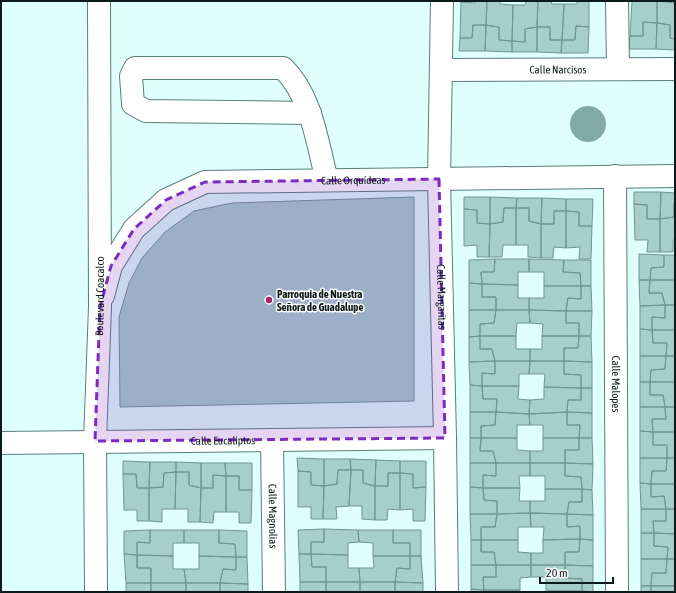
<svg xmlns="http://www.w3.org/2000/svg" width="676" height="593" font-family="'Asap Condensed',sans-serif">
<rect width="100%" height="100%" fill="#defffb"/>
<path fill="#82aaa5" d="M570 124a18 18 0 1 1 36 0a18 18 0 1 1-36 0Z"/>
<path fill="#a6cfca" stroke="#6f9691" d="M475,1H487L486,25H473L472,38H460L461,2L475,3Z
M487,1H500V4L513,5L512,41L499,40V27L486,25Z
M526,1H538L537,27L525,29V42L512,41L513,5H525Z
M538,1H551L552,4H564L562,40H550V27H537Z
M577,1H589V27L576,26L575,40H562L564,4H577Z
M632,1H657V23L643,22V36H630Z
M657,1L675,3V39L670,38V25L657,23Z
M643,22L657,23L656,49H629L630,36H643Z
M657,23L670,25V38L675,39V50L656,49Z
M473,25H486L485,51H459L460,38H472Z
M486,25L499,27V40L512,41V52L485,51Z
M576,26L589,27L588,53H561L562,40H575Z
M537,27V52H512V41L525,42V29Z
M537,27H550V40H562L561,53L537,52Z
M634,192H661L660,219H647V205L634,204Z
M661,192L675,193L674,217L660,219Z
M414,197V401L120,407L119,317L129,283L142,258L165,232L194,211L232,203Z
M464,197H490V224L477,223V210L464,209Z
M490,197L517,198L516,208H504L503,222L490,224Z
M517,198H542L541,224L529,221V208H516Z
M542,198L566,199V211H554V224H541Z
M566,199H593L592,226H579V212L566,211Z
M674,203L675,239L673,240V252H660V219L674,217Z
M634,204L647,205V219H660V252H647L648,240H635Z
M504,208H516V245H503L502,257H489L490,224L503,222Z
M516,208H529V221L541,224V258L528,257V245H516Z
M464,209L477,210V223L490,224L489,257H477V245L464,246Z
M554,211H566V248L554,247L553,258H541V224H554Z
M566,211L579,212V226H592L591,259H579L580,247L566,248Z
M639,254L664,255V267L651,268L650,280H639Z
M664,255H675V280H650L651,268L664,267Z
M495,259L494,272H481L482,284L469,283V260Z
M495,259H529V272H518V285L482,284L481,272H494Z
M529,259L564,260L563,272L580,273L581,286H544V272H529Z
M564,260H591V286H581L580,273L563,272Z
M639,280H650L649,293H662L665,305L640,306Z
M650,280H675V305H665L662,293H649Z
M469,283L482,284V297H496V310H469Z
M482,284L518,285V298H529V310H496V297H482Z
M544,286H581V299L568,298L566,311L529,310V298H544Z
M581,286H591L592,311H566L568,298L581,299Z
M665,305V318L652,317V330L640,329V306Z
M665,305H675V330H652V317L665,318Z
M469,310H496L494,323L480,324V336L469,337Z
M496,310H529L530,323H517L516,336H480V324L494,323Z
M529,310L566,311V323H579V336H542L543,324L530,323Z
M566,311H592L591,336H579V323H566Z
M640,329L652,330L653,343H667L666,356H640Z
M652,330H675V356H666L667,343H653Z
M480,336V349H492L495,361L469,362V337Z
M480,336H516V349H530V361H495L492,349H480Z
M542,336H579L578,348H564V361H530V349H542Z
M579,336H591L592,362L564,361V348H578Z
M640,356H666L665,369L651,370L650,382H640Z
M666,356H675V382H650L651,370L665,369Z
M495,361H530L529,374H519V386H482V373L495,374Z
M495,361V374L482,373V386L470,385L469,362Z
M530,361H564V374L581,375V388L544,387L545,374H529Z
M564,361L592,362V388H581V375L564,374Z
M640,382H650V395H663L665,407H640Z
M650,382H675V407H665L663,395H650Z
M470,385L482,386L483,399H497L496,412H470Z
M482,386H519L518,399L530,400L529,414L496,412L497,399H483Z
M544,387L581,388V400H568L567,412L529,414L530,400L544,399Z
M581,388H592V413L567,412L568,400H581Z
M640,407H665L666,419H652L653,432L640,431Z
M665,407H675V432H653L652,419H666Z
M470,412H496L495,425L481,426V438H470Z
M496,412L529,414L530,425H517V438H481V426L495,425Z
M567,412L592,413V438H579L580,425H567Z
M567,412V425H580L579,438H543V425H530L529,414Z
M640,431L653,432V445H667V458H640Z
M653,432H675V458H667V445H653Z
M470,438H481L480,451H493L496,463H470Z
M481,438H517V450L530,451V463H496L493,451H480Z
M543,438H579V450H565V463H530V451H543Z
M579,438H592L593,464L565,463V450H579Z
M297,458L324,459V486L311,485V472L298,471Z
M640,458H667L666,471H652L651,484L640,483Z
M667,458H675V484H651L652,471H666Z
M324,459H350L351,470H338L337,484L324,486Z
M350,459L376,460L375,486L363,483V470H351Z
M376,460L400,461V473H388V486H375Z
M123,461L150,462L149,488H137L136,474H123Z
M400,461H426V487L413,488V474L400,473Z
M150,462H176V472L164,473L163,487L149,488Z
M176,462L201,463V488L189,485V472H176Z
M201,463H225L226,476L213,475V488H201Z
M225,463H252V490H239V476H226Z
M470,463H496V476L483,475V488L470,487Z
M496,463H530V476H519L520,488H483V475L496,476Z
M530,463H565V476L581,477L582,489H545V476H530Z
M565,463L593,464L592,490L582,489L581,477L565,476Z
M338,470H351L349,506L336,507L337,519H323L324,486L337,484Z
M351,470H363V483L375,486V520L362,519V506H349Z
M298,471L311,472V485L324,486L323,519H311V507H298Z
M176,472L175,509H162V522L149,521V488L163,487L164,473Z
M176,472H189V485L201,488L200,522H188V509H175Z
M388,473H400V510L388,509L387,520H375V486H388Z
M400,473L413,474V488L426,487L425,521H413V509L400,510Z
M123,474H136L137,488H149V521H137V510H124Z
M213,475L226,476V512H214L213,523L200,522L201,488H213Z
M226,476H239V490H252L251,523H239V512H226Z
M640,483L651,484V497L664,496L666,509H641Z
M651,484H675V509H666L664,496L651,497Z
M470,487L483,488L484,500L497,501V514H470Z
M483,488H520L519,501H530V513L497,514V501L484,500Z
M545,489H582V502H569L567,514L530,513V501H545Z
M582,489L592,490L593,515L567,514L569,502H582Z
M641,509H666V521H653L654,533H641Z
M666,509H675V534L654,533L653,521H666Z
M530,513L531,527H518V540H481V527H495L497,514Z
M530,513L567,514V527L580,526V539L543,540L544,527H531Z
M470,514H497L495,527H481V540H471Z
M567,514L593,515V540L580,539V526L567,527Z
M324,529V542H311V554H299L298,530Z
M324,529L358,530L359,542L348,543V555L311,554V542H324Z
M150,530V543L137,542V555L124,554V531Z
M150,530H184V543H173V556L137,555V542L150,543Z
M184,530H219V543L235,544L236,557L199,556V543H184Z
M219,530L247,531V557H236L235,544L219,543Z
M358,530H393V543H410V556H373V543L359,542Z
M393,530H421V556H410V543H393Z
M641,533H654V546L668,547L667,559H641Z
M654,533L675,534V559H667L668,547L654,546Z
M580,539L593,540V566L565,565V552H579Z
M580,539L579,552H565V565H531V553H543V540Z
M471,540H481V552H494L496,565H471Z
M481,540H518V552L531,553V565H496L494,552H481Z
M124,554L137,555V568H151V583H126Z
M299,554H311L312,567H326V582H300Z
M311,554L348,555V568H359L360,582H326V567H312Z
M137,555L173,556V569H184L186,583H151V568H137Z
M199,556L236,557V570L223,569L220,583H186L184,569H199Z
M373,556H410V569L397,568L395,582H360L359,568H374Z
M410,556H421L423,583L395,582L397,568L410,569Z
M236,557H247L248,584L220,583L223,569L236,570Z
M641,559H667L666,573H652L651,586H641Z
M667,559H675V586H651L652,573H666Z
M471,565H496V577H483L484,590L471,589Z
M496,565H531V577L520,578V590H484L483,577H496Z
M531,565H565V578L582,579V591H546V577H531Z
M565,565L593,566V592L582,591V579L565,578Z
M300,582H326V592H300Z
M326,582H360V592H326Z
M360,582H395V592H360Z
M395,582L423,583V592H395Z
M126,583H151V592H126Z
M151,583H186V592H151Z
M186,583H220V592H186Z
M220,583L248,584V592H220Z
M641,586H651V592H641Z
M651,586H675V592H651Z
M471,589L484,590V592H471Z
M484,590H520V592H484Z
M546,591H582V592H546Z"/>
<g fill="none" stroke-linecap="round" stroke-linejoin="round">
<defs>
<g id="minor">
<path id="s1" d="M442,1L439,179L445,438L447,592"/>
<path d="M617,1L618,69"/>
<path id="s2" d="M441,70L675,69"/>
<path d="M310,113L146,111L133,104L131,76L135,68H283C312,96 317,143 327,180"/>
<path id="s3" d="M615,176L617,592"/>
<path id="s4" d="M103,296L111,266L134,229L166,200L205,182L675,176"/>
<path id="s5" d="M272,440L274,592"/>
<path id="s6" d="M1,443L445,438"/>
</g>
<g id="major">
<path id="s7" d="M96,592L95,441L100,307L99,1"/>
</g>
</defs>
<use href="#minor" stroke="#587e79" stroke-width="24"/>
<use href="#major" stroke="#587e79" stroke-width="24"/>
<use href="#minor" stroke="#fff" stroke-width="22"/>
<use href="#major" stroke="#fff" stroke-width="22"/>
</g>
<path fill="#7b2cbf" fill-opacity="0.2" stroke="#7b2cbf" stroke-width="3" stroke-dasharray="8 5" stroke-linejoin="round" d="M439,179L445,438L95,441L100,307L111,266L134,229L166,200L205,182Z"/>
<circle fill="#a9236b" stroke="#fff" stroke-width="1.5" cx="269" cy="300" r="4"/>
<g text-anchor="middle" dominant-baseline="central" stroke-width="3" stroke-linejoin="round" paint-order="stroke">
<g font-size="11" fill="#0b1b19" stroke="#fff">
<text stroke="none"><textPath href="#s2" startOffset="117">Calle Narcisos</textPath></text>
<text stroke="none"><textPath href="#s4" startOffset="309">Calle Orquídeas</textPath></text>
<text stroke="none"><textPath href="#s1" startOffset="296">Calle Margaritas</textPath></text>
<text stroke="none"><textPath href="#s7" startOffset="296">Boulevard Coacalco</textPath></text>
<text stroke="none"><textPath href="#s3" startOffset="208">Calle Malopes</textPath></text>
<text stroke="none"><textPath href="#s6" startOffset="222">Calle Eucaliptos</textPath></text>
<text stroke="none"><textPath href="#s5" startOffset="76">Calle Magnolias</textPath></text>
</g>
<g font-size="11" font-weight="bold" fill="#0b1b19" stroke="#fff" text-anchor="start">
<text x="277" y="294">Parroquia de Nuestra<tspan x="277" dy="13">Señora de Guadalupe</tspan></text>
</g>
</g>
<rect width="676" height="593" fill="none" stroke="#0b1b19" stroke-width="4"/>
<path d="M540 577v6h73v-6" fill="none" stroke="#0b1b19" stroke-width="2"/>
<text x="546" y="577" font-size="12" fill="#0b1b19" stroke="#ffffff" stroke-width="3" paint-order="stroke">20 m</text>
</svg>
